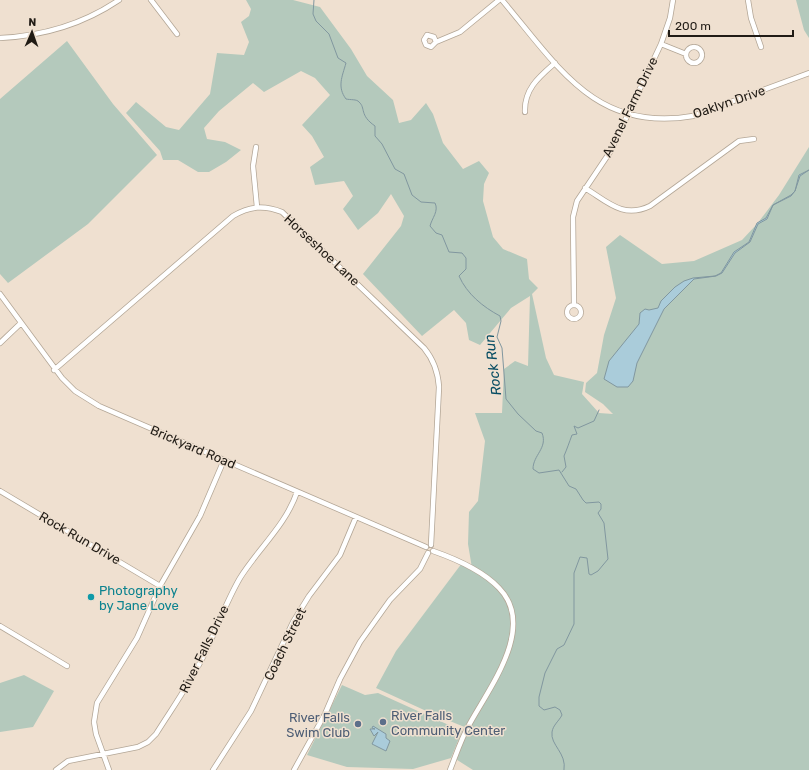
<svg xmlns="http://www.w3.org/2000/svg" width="809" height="770" font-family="Rubik,sans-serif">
<rect width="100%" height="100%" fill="#efe0d0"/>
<path fill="#b4c9bc" d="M246,0H293L320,7L351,49L367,76L393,100L399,123L411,120L426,103L433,114L443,143L463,169L479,161L489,173L484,184L483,201L493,237L503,249L527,259L529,279L538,288L532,294L546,358L554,375L584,382L582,394L599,413L613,414L603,404L585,392L586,383L597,373L604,335L616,298L606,247L620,235L662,264L694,261L742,240L757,224L779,195L809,147V770H473L454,758L467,728L435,715L376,688L396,651L462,563L472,568L468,544L469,512L478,501L485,441L475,413H502L504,369L515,361L528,366L530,296L511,308L480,345L469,340L466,323L454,310L422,336L363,274L401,226L404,216L391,194L378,213L358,230L343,209L353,196L344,181L315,185L310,167L324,157L312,136L302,125L330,95L315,78L301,71L264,92L253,83L219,111L204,128L207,139L225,142L241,150L226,162L209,172H198L178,160H163L160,151L126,113L136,102L166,127L179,130L210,94L217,53L244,55L249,42L241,22L249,16L251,9Z
M796,0H809V38L804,30Z
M67,41L113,104L157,155L88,224L8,283L0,274V99Z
M24,675L54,691L33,727L0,732V683Z
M342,685L365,695L378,693L462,731L451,758L413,769L347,767L307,755Z"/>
<path fill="#aaccda" stroke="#81979f" d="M809,170L800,176L795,191L791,196L773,205L767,219L758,224L750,242L735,253L722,273L716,276L694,279L664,309L637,363L633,381L628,387H617L604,379L609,361L639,324L640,313L645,309L649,310L658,308L661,301L675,287L684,281L693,278L715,276L721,273L734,252L749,242L757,223L766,218L773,205L791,195L795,191L799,175Z
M373,726L386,734V738L390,741L386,751L372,744L378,732L374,736L370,729H375L372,728Z"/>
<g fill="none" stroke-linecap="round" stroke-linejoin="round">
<path stroke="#81979f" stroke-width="1" d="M314,0L313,14L316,21L329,34L338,58L346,63C342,77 337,87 346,99C350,100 357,99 359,102C366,108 359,115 375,126V136L382,144L395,169L404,174L412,195L421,202L435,203C439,211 432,218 430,226L436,233L442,235L449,252L462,253L466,258V269L459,276C467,294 483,307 500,316L501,321L497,337L502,348L506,399L518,414L536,431L542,433C548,448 533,455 533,469L539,473L559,470L569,486L576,489L583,500L586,503L599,502L601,504V509L598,513L604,523L608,559L598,571L591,575L589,574L587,558L580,557L574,573V624L564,645L557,649L545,673L539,697V706L544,710L555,707L560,710L562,715C559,721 553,725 552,732C550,745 567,753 564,770
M562,472L566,467L564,456C567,449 569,443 572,435L577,434L574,426L578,428L594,421L599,410"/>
<defs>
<path id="minor" d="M151,0L177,34
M502,0C558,66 595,133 693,116L809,73
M748,0L751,18L761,47
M0,38C44,36 82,25 119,0
M436,42L434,37L427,35L424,40L426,45L431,47L436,42L460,32L499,0
M661,44L686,54
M686 55a8 8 0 1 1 16 0a8 8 0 1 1-16 0Z
M525,112C524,89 539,77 555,63
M256,147L253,166L257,207
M585,188C608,202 623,219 650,206L739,141L754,139
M0,294L62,378L75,391L99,406L426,547
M574,305L573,217L577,201L610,152L628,114L661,44L670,18L673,0
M567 312a7 7 0 1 1 14 0a7 7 0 1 1-14 0Z
M0,343L21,323
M54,370L233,216C250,206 264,205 282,212L424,348C434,360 438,372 439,387L431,545
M0,491L160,586
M433,551C456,559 482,570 499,588C537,627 489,688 469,725C461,739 456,755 450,770
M0,626L67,666
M56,770L68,761L138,747L148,742L156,734C173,707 191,682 205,653C217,628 226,602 240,578C258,549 286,525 297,492
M109,770L96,734L94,722L97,703L137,638L160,586L200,516L224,460
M213,770L251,711L293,622L309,596L340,555L356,517
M294,770L325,714L340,679L360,642L390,600L420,569L428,553"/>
</defs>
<use href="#minor" stroke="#b3a696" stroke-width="6"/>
<use href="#minor" stroke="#fff" stroke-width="4.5"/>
</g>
<circle fill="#0f9aa8" stroke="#efe0d0" stroke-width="1.5" cx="91" cy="597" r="4"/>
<g fill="#5c6f8a" stroke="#efe0d0" stroke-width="1.5">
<circle cx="383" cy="722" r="4"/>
<circle cx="358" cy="724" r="4"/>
</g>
<g text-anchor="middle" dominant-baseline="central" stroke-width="3" stroke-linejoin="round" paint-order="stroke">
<g font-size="13" fill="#201b15" stroke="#efe0d0">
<text transform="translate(729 102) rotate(-19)">Oaklyn Drive</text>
<text transform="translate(630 107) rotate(-64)">Avenel Farm Drive</text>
<text transform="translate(322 250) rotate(43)">Horseshoe Lane</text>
<text transform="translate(193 447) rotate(23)">Brickyard Road</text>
<text transform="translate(80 538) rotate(30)">Rock Run Drive</text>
<text transform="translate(285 644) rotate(-64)">Coach Street</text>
<text transform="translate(204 649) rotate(-64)">River Falls Drive</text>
</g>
<g font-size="13" fill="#0d838f" stroke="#efe0d0" text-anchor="start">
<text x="99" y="590">Photography<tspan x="99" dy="15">by Jane Love</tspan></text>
</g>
<g font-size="13" fill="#4e5e75" stroke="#efe0d0" text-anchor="start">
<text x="391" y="715">River Falls<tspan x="391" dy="15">Community Center</tspan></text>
<text x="350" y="717" text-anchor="end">River Falls<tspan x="350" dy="15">Swim Club</tspan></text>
</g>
<g font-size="14" font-style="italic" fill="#084d63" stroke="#efe0d0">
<text transform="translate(493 365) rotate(-97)">Rock Run</text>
</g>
</g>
<g transform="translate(32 32) rotate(2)" stroke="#efe0d0" stroke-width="3" paint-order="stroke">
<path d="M0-3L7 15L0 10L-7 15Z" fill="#201b15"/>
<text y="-6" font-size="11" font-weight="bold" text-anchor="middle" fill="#201b15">N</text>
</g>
<path d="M669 30v6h124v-6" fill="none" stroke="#201b15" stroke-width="2"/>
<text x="675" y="30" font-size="12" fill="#201b15" stroke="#efe0d0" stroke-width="3" paint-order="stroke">200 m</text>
</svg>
